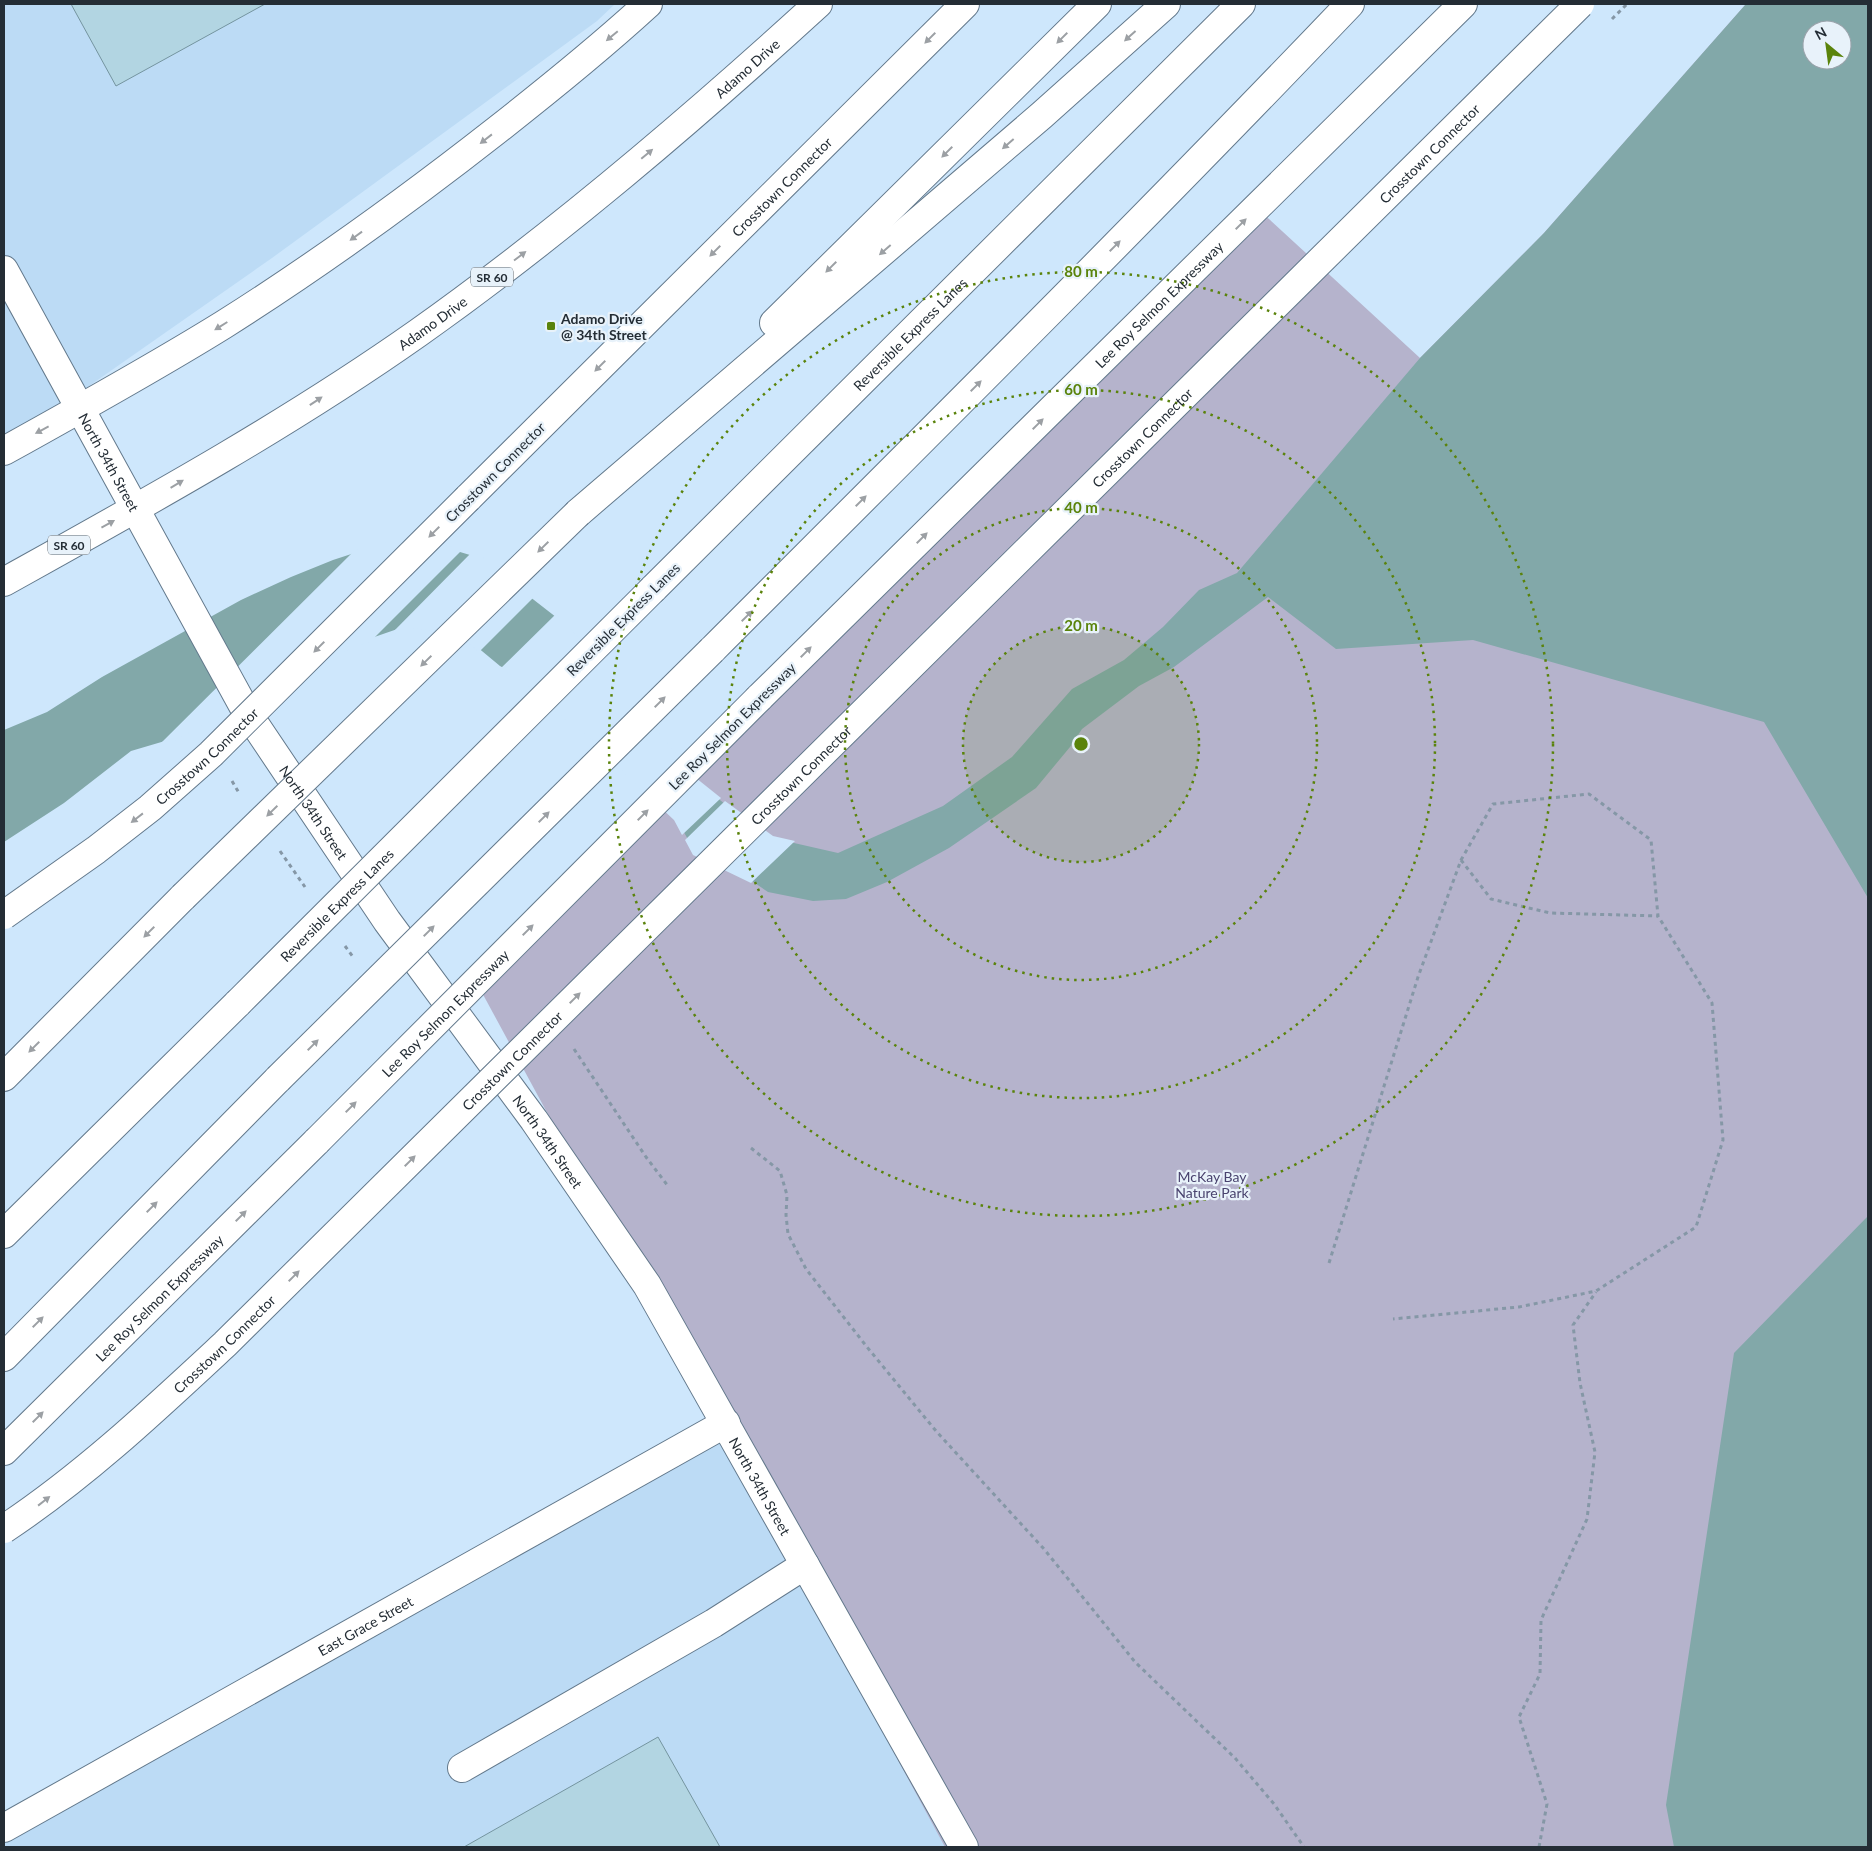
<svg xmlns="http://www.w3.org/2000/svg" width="1872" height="1851" font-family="Lato,sans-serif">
<rect width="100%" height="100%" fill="#cee7fc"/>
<path fill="#bcdbf5" d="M4,4H615L597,21L272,258L79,393L4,257Z
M4,281L70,400L4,437Z
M737,1425L954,1847H4V1828Z"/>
<path fill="#b5b3cc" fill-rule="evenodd" d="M1746,4H1868V1847H945L473,976L1257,208L1420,358L1544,233ZM1812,30H1842V60H1812Z"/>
<path fill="#82a8a9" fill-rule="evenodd" d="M1746,4H1868V898L1764,722L1473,640L1336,649L1268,597L1174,667L1139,686L1082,729L1070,747L1036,788L949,848L887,882L846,899L813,901L768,892L749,879L695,852L676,818L609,748L525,680L500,666L459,632L409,625L357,643L315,661L175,738L131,751L64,803L4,842V730L47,712L102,677L241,600L291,577L333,560L382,544L440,546L480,558L561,621L694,779L736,813L772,838L838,853L943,806L1012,757L1072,689L1124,660L1163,627L1199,590L1237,573L1420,358L1544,233ZM1812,30H1842V60H1812Z
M1868,1216V1847H1674L1666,1805L1734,1353Z"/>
<path fill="#cee7fc" d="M382,542L440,543L462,550L371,641L283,676L216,718L176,740L158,746L354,551Z
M471,553L481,556L534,597L479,652L458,634L410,628L390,635Z
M556,614L616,675L645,716L696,778L721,798L682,835L674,820L628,777L607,749L570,724L524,682L500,669Z
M725,801L773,836L795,841L751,883L693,855L685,840Z"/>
<path fill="#b2d5e2" stroke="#74949f" d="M71,4H265L116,86Z
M658,1737L720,1847H464Z"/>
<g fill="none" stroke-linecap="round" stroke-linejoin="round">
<defs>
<g id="minor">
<path id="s1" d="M4,270L246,711L387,921L534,1120L647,1285L964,1847"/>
<path d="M462,1768L714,1623L805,1565"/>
<path id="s2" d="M4,1828L726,1423"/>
</g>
<g id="major">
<path d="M4,451C78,410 152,369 223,325C318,265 409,199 497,130C548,90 600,48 648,4"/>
<path id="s3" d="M4,582C144,504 286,426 418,333C559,233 691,120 818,4"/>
</g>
<g id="highway">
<path d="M774,323L1097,4"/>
<path id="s4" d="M468,498L965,4"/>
<path d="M578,513L1042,115L1166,4"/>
<path id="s5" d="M653,589L1241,4"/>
<path d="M712,650C926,436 1141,223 1350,4"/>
<path id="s6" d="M759,698L1463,4"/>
<path d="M4,1077L183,897"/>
<path d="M4,1234L238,1003"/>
<path d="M4,1357L278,1079"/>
<path id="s7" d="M4,1451L317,1141"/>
</g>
</defs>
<use href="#minor" stroke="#63798c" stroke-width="30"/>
<use href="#major" stroke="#63798c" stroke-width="30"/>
<use href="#highway" stroke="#63798c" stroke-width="30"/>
<path stroke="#8597a6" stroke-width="3" stroke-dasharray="4 4" stroke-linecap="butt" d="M1612,19L1627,4
M232,781L239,793
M280,851L305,887
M1461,860L1491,899L1550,913L1658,916
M345,946L353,957
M574,1049L646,1157L668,1186
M751,1148L780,1171L787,1195L786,1215L788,1234L806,1269L867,1347L936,1431L1044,1549L1135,1662L1235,1758L1274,1804L1304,1847
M1329,1263L1418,977L1461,860L1493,804L1589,794L1651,840L1658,916L1712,1003L1723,1140L1696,1227L1596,1291L1519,1307L1393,1319
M1539,1847L1547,1804L1519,1717L1540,1674L1541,1620L1587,1519L1595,1452L1580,1383L1573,1325L1596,1292"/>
<use href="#minor" stroke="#fff" stroke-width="28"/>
<use href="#major" stroke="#fff" stroke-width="28"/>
<use href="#highway" stroke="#fff" stroke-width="28"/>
<defs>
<g id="highway-bridge">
<path d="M183,897L578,513"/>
<path id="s8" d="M4,915L96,850L150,808L211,754L468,498"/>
<path id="s9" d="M238,1003L653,589"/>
<path d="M278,1079L712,650"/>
<path id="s10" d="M317,1141L759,698"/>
<path id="s11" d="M4,1529C84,1476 154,1410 225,1344L1580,4"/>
</g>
</defs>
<use href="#highway-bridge" stroke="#63798c" stroke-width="30" stroke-linecap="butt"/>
<use href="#highway-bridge" stroke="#fff" stroke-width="28"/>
</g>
<defs><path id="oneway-solid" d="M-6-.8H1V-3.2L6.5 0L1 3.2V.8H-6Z" transform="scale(1.25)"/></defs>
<g fill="#9ca0a4">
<use href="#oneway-solid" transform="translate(612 36) rotate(140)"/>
<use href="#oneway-solid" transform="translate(1130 36) rotate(138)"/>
<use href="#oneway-solid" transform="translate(930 38) rotate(135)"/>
<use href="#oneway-solid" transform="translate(1062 38) rotate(135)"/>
<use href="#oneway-solid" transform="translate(486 139) rotate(142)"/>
<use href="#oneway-solid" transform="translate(1008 144) rotate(139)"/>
<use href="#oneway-solid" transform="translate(947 152) rotate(135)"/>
<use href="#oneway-solid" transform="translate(647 154) rotate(-40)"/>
<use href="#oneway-solid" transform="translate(1241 224) rotate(-45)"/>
<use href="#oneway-solid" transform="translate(356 236) rotate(144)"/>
<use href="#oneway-solid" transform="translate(1115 246) rotate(-45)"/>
<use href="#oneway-solid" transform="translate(885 250) rotate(139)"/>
<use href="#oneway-solid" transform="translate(715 251) rotate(135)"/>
<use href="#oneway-solid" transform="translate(520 256) rotate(-37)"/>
<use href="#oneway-solid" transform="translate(831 267) rotate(135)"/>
<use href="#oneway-solid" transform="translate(221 326) rotate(148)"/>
<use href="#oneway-solid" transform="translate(600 366) rotate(135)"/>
<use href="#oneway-solid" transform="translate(976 386) rotate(-45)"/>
<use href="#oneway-solid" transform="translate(316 401) rotate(-34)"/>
<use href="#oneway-solid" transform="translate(1038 424) rotate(-45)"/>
<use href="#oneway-solid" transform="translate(42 430) rotate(152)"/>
<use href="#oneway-solid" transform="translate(177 484) rotate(-31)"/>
<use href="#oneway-solid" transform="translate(861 501) rotate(-45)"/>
<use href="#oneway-solid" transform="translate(108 524) rotate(-29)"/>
<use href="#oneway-solid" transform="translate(434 532) rotate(135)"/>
<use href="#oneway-solid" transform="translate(922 538) rotate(-45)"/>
<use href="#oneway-solid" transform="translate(543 547) rotate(136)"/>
<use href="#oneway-solid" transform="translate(747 616) rotate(-45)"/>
<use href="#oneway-solid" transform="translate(319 647) rotate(135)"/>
<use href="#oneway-solid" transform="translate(806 652) rotate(-45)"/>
<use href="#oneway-solid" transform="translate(426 661) rotate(136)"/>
<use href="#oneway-solid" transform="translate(660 702) rotate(-45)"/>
<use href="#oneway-solid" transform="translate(272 811) rotate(136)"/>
<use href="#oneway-solid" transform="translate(643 815) rotate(-45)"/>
<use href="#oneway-solid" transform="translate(544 817) rotate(-45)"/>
<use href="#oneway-solid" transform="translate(137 818) rotate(142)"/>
<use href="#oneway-solid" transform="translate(528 930) rotate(-45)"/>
<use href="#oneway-solid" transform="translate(429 931) rotate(-45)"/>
<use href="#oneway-solid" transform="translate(149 932) rotate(135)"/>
<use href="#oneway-solid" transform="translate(575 998) rotate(-45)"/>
<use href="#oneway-solid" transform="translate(313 1045) rotate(-45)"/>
<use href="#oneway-solid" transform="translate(34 1047) rotate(135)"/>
<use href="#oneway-solid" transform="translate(351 1107) rotate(-45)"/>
<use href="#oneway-solid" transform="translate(410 1161) rotate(-45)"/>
<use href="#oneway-solid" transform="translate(152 1207) rotate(-45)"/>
<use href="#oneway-solid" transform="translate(241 1216) rotate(-45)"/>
<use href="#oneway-solid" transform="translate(294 1276) rotate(-45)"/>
<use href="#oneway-solid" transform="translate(38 1322) rotate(-45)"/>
<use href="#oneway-solid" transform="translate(38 1417) rotate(-45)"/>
<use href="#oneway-solid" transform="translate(44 1501) rotate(-38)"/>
</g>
<circle cx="1081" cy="744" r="118" fill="#5a830b" fill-opacity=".12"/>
<g fill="none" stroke="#5a830b" stroke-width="2.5" stroke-dasharray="2.5 5">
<circle cx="1081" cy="744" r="118"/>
<circle cx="1081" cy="744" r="236"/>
<circle cx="1081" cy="744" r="354"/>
<circle cx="1081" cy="744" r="472"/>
</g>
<rect fill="#5a830b" stroke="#e8f2fa" stroke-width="2" x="546" y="321" width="10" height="10" rx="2.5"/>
<g text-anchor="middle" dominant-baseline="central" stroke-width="4.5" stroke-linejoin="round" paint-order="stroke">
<g fill="#e8f2fa" stroke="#5f6870" stroke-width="1">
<rect x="471" y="267.5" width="42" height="19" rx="4"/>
<rect x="48" y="535.5" width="42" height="19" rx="4"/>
</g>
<g font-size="12" font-weight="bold" fill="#242d35">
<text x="492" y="277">SR 60</text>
<text x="69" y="545">SR 60</text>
</g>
<g font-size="14" fill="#242d35" stroke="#e8f2fa">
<text stroke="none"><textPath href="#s3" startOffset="906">Adamo Drive</textPath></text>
<text stroke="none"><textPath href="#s11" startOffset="1982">Crosstown Connector</textPath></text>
<text stroke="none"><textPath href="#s4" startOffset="442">Crosstown Connector</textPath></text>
<text stroke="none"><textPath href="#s6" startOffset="561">Lee Roy Selmon Expressway</textPath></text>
<text stroke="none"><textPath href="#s3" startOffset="501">Adamo Drive</textPath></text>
<text stroke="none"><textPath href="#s5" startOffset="362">Reversible Express Lanes</textPath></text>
<text stroke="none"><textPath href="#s11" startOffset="1578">Crosstown Connector</textPath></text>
<text stroke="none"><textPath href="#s1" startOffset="219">North 34th Street</textPath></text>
<text transform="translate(495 472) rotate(-45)">Crosstown Connector</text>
<text transform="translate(623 619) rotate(-45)">Reversible Express Lanes</text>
<text transform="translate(732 726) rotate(-45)">Lee Roy Selmon Expressway</text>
<text stroke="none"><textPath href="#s8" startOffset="258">Crosstown Connector</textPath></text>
<text stroke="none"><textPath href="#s11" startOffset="1098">Crosstown Connector</textPath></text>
<text stroke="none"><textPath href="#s1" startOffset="625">North 34th Street</textPath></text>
<text stroke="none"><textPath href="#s9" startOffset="139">Reversible Express Lanes</textPath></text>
<text stroke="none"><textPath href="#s10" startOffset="181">Lee Roy Selmon Expressway</textPath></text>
<text stroke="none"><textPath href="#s11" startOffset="692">Crosstown Connector</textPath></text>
<text stroke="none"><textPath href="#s1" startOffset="1029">North 34th Street</textPath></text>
<text stroke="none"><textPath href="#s7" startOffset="218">Lee Roy Selmon Expressway</textPath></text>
<text stroke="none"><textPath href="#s11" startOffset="288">Crosstown Connector</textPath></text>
<text stroke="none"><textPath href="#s1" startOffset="1434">North 34th Street</textPath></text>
<text stroke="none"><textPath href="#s2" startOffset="414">East Grace Street</textPath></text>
</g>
<g font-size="14" font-weight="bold" fill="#242d35" stroke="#e8f2fa" text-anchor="start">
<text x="561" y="318">Adamo Drive<tspan x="561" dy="16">@ 34th Street</tspan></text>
</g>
<g font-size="14" fill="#49436e" stroke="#e8f2fa">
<text x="1212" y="1176">McKay Bay<tspan x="1212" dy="16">Nature Park</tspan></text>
</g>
</g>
<circle cx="1081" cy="744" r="8" fill="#5a830b" stroke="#e8f2fa" stroke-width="2.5"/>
<g font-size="15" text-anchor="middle" font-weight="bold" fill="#5a830b" stroke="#e8f2fa" stroke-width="4.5" stroke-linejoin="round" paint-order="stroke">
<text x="1081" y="277">80 m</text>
<text x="1081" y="395">60 m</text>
<text x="1081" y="513">40 m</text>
<text x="1081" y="631">20 m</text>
</g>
<rect width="1872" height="1851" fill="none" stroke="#242d35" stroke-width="10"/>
<g transform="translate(1827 45) rotate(331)"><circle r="24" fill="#e8f2fa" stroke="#9aa3ab"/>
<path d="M0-4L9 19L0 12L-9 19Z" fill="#5a830b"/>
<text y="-8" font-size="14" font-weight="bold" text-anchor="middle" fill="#242d35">N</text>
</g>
</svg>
